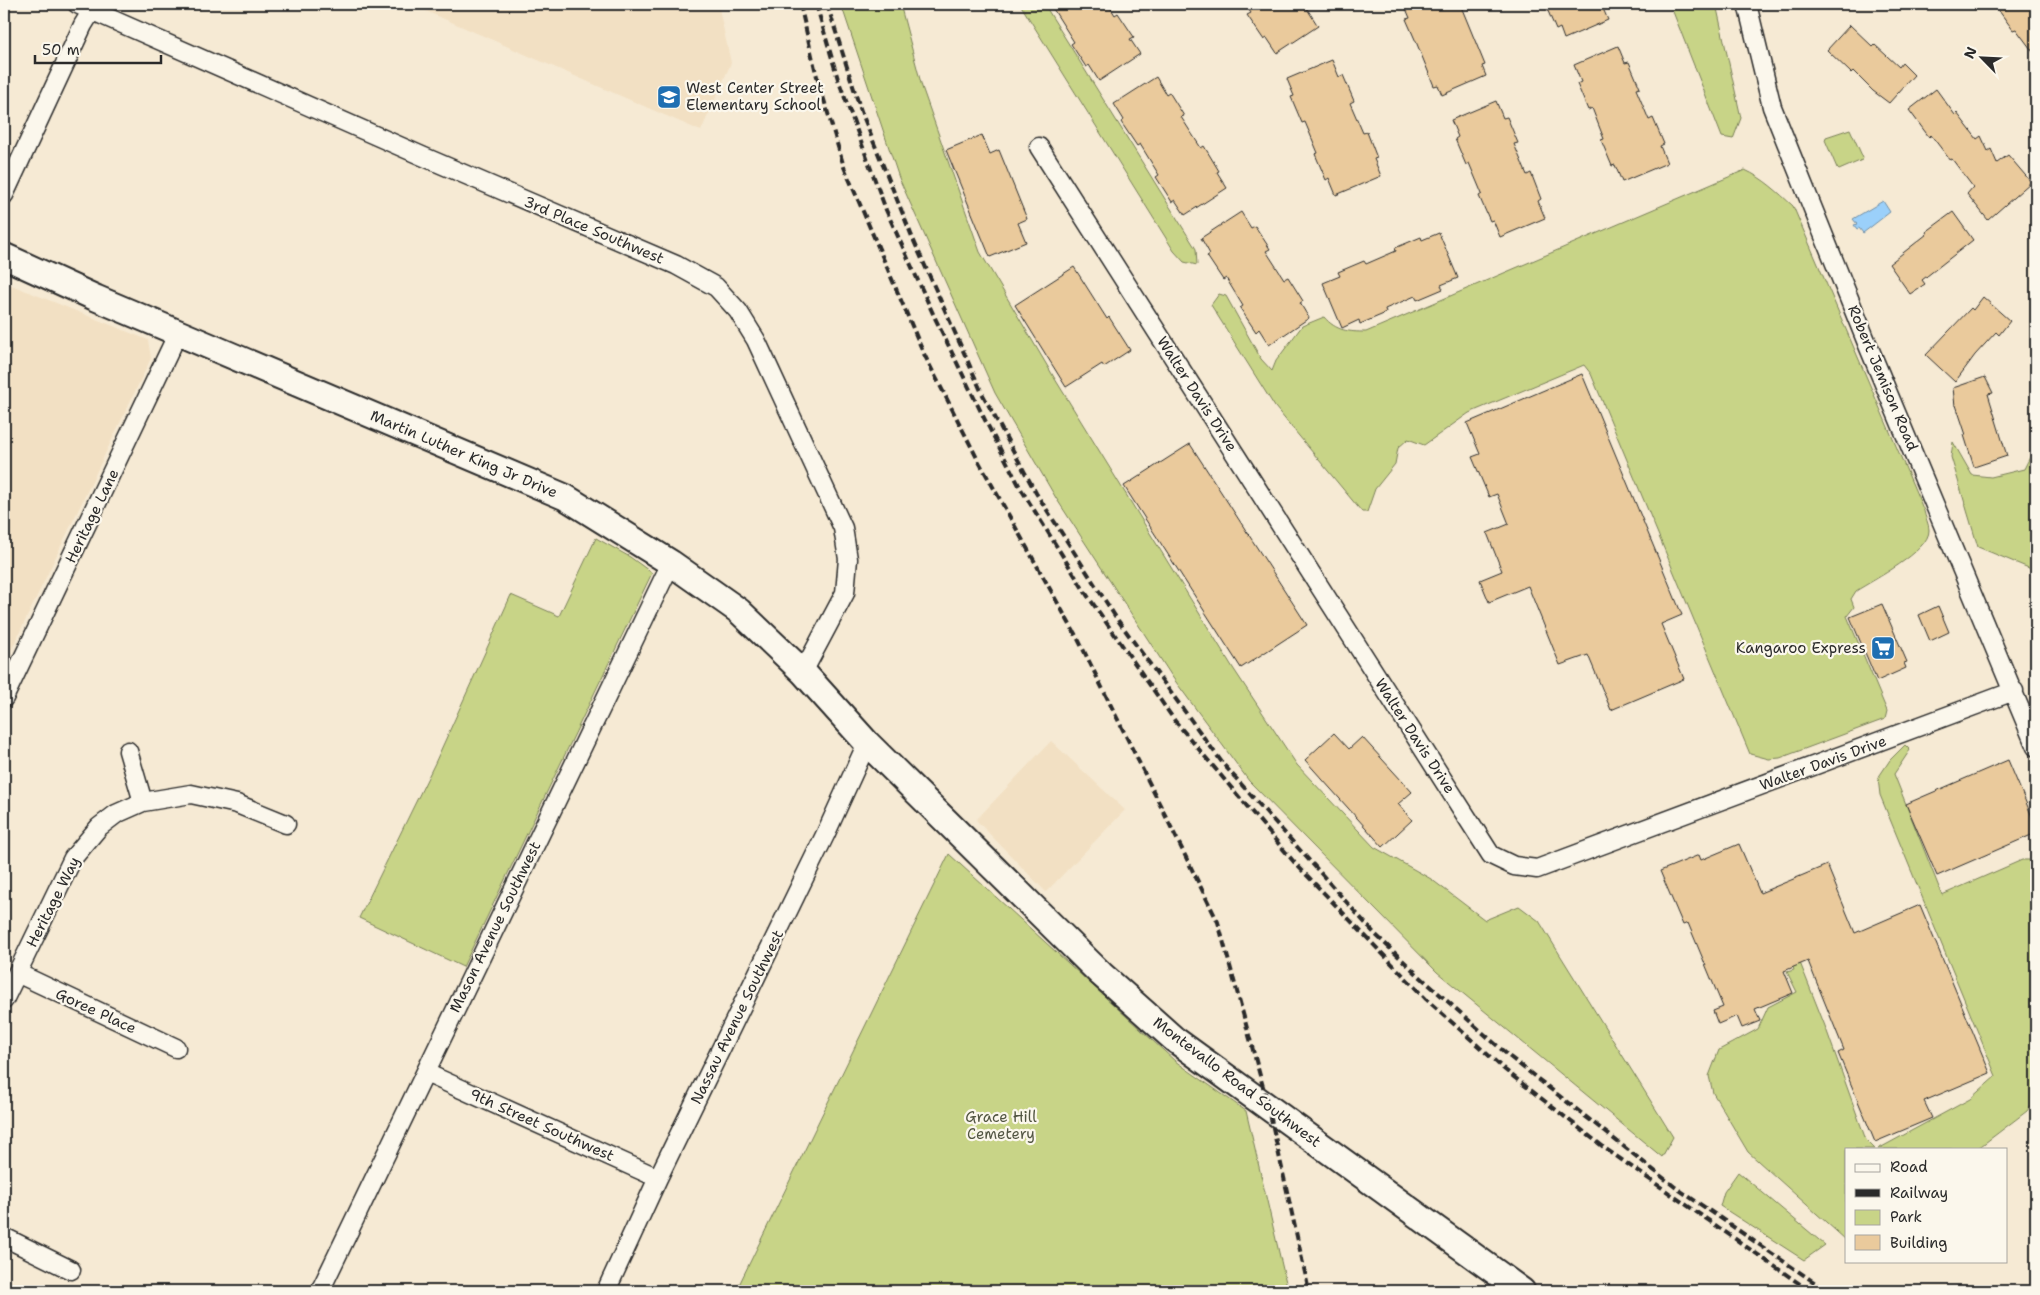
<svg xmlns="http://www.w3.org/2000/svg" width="2040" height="1295" font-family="'Shantell Sans',sans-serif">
<rect width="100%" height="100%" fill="#f6ead4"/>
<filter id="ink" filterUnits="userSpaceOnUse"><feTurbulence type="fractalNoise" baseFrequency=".02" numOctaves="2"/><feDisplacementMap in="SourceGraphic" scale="10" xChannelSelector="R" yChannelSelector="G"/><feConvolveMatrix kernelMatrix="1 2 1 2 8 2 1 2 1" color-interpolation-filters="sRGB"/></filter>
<g filter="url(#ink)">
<path fill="#f2e0c3" d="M410,4H718L731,63L701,131Z
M4,282L148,340L151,358L4,665Z
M1051,741L1125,810L1046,892L976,820Z"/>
<path fill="#c8d487" stroke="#7a8059" d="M841,4H900L922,87L980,252L1055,379L1233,668L1297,765L1374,847L1431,879L1485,920L1519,906L1539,921L1673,1137L1662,1157L1437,972L1249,781L1173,678L1056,498L995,393L899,178Z
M1020,4H1044L1196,249L1197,265L1184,262L1174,251Z
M1670,4H1716L1741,118L1733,139L1722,137Z
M1850,129L1863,158L1862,160L1839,170L1837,168L1825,140L1826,137Z
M1745,170C1763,178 1778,192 1793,206L1924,511C1925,517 1929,524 1929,530C1930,551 1873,580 1856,591L1851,599L1854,607L1847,616L1887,711L1885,719L1780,758L1769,759L1750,754L1591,374L1584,365L1469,413L1424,445L1408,439L1398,448L1395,464L1375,489L1367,512H1362L1275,407L1211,305L1219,294L1226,296L1261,359L1272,371L1276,361L1302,326L1324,317C1336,331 1349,332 1366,332Z
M1953,442L1972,475L1991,477L2024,469L2036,445V571L1978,547L1951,457Z
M596,538L630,557L652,573L463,967L359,918L435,763L511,595L559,616Z
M1905,745L1910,750L1894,774L1942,895L2022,860H2036V1098L2027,1111L1977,1149H1878L1970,1099L1996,1076L1880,795L1878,778L1890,760Z
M949,854L1175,1061L1246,1111L1288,1291H736Z
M1776,902L1825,1026L1866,1140L1875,1149H1846V1240L1748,1152L1713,1093L1709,1076L1719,1050L1758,1029L1768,1007L1797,992L1787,972L1794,970L1767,906Z
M1738,1172L1825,1245L1804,1260L1720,1206L1724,1192Z"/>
<path fill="#9bd0fa" stroke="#6e8ea7" d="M1883,201L1890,212L1863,233L1859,228L1857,229L1854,225L1857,224L1853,219Z"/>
<path fill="#eaca9c" stroke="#2b2b2b" d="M1050,4H1108L1115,15L1118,13L1134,37L1130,39L1140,54L1099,81L1089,65L1086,67L1071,44L1074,42Z
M1245,4H1304L1318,26L1277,53L1267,38L1264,40L1247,15L1251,13Z
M1404,4H1460L1485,65L1482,66L1486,76L1442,95L1438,85L1434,86L1417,44L1406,19L1410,18Z
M1545,4H1601L1608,20L1564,39L1560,28L1556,30Z
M1994,4H2036V56L2016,29L2013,30Z
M1850,25L1873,47L1875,45L1899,67L1902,63L1914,75L1889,103L1873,91L1853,71L1851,73L1827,50Z
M1618,46L1625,63L1629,62L1640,88L1636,89L1649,120L1653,118L1664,144L1660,146L1667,163L1622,182L1615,165L1612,166L1601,140L1604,139L1592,108L1588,110L1577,84L1581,82L1574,65Z
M1332,60L1339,77L1343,75L1354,101L1350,103L1363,133L1367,132L1377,158L1374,159L1381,176L1336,195L1329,178L1326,180L1315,154L1318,153L1305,122L1302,123L1291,97L1294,96L1287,79Z
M1156,77L1166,94L1169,92L1184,116L1181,117L1201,148L1204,146L1219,171L1217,172L1227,188L1185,215L1175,200L1172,202L1156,177L1159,175L1140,144L1137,146L1121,122L1124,120L1114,104Z
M1936,89L1955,115L1957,113L1977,139L1981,136L1988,151L1991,149L1997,163L2008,155L2031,182L1988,220L1967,194L1973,187L1952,159L1950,160L1931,135L1929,137L1909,110Z
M1496,101L1503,118L1507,117L1518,143L1514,144L1527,175L1531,173L1541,199L1538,201L1545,218L1500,237L1493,220L1490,221L1479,196L1482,194L1469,163L1466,165L1455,139L1458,137L1451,120Z
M982,135L990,154L999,150L1027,219L1018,223L1026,242L990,257L946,150Z
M1241,212L1251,228L1255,226L1270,249L1266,251L1284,279L1288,277L1303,301L1300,303L1309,318L1269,345L1259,329L1256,332L1240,308L1243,306L1226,278L1223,280L1207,256L1210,254L1201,238Z
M1953,212L1973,240L1922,280L1925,284L1910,294L1889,264L1927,234L1926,232Z
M1439,233L1458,278L1441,285L1443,289L1417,300L1415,296L1385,309L1386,313L1360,324L1359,320L1342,328L1323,283L1340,276L1338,272L1364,261L1366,264L1396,251L1395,248L1421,237L1422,240Z
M1074,267L1107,319L1109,317L1130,350L1104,367L1102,364L1066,387L1015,305Z
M1983,297L2010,321L1999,335L1996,332L1975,355L1955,382L1926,355L1971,308L1973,310Z
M1582,374L1682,615L1661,624L1684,679L1611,710L1588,655L1560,665L1528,586L1489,602L1480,580L1502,571L1487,533L1509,524L1497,494L1489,497L1472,457L1480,454L1467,423Z
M1985,377L1993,393L1988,394L2007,456L1974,467L1964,435H1966L1956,405L1955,406L1953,388Z
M1190,444L1307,625L1241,668L1124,486Z
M1882,604L1907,662L1904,663L1906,668L1877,681L1850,617Z
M1938,606L1949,632L1930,641L1919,615Z
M1334,733L1349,749L1362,737L1412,792L1398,804L1412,820L1383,847L1305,760Z
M2008,760L2036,826V833L1937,876L1906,804Z
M1739,844L1760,893L1827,865L1855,933L1920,905L1990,1073L1924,1101L1932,1118L1875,1142L1838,1053L1844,1050L1808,961L1784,971L1793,993L1755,1009L1760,1021L1742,1028L1737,1016L1718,1024L1713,1011L1723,1007L1688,923L1683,925L1660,871L1699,855L1701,860Z"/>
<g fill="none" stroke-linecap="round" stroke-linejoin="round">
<defs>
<path id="street" d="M77,4L422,156L676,265L716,287L738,311L756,340L843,528L848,559L845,593L803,672
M1747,4L1772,107L1867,343L2036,747
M1039,147L1491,855L1514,866L1537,869L2014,691
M4,195L83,25L96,4
M4,698L178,333
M128,751L143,802
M17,973L176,1048
M4,1000L73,858L99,827L116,814L143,802L191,794L237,804L286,824
M426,1073L658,1178
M4,1237L71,1270
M320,1291L671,563
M606,1291L658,1178L826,833L867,743"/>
<path id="secondary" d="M4,256L96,298L565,497L671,563L739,611L803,672L867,743L1101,974L1174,1039L1522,1291"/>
</defs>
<use href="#street" stroke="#2b2b2b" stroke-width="21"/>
<use href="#secondary" stroke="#2b2b2b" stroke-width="29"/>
<use href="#street" stroke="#fbf7ec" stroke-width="18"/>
<use href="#secondary" stroke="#fbf7ec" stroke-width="25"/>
<path stroke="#2b2b2b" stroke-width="4" stroke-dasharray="8 4" stroke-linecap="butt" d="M800,4L816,73L844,167L924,354L978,460L1079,641L1218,922L1268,1105L1309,1291
M816,4L838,79L886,210L935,318L985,420L1021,489L1087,595L1175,721L1294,862L1426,999L1505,1070L1606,1149L1810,1291
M827,4L861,111L913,239L982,393L1036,493L1117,619L1224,765L1375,934L1417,974L1510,1057L1675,1187L1827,1291"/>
</g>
</g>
<defs>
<symbol id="school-square" viewBox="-11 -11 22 22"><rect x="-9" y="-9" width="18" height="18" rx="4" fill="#1f6fb2" stroke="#fbf7ec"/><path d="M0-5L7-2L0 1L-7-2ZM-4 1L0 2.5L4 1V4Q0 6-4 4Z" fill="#fff"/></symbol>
<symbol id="supermarket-square" viewBox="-11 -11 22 22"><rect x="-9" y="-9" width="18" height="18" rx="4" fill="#1f6fb2" stroke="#fbf7ec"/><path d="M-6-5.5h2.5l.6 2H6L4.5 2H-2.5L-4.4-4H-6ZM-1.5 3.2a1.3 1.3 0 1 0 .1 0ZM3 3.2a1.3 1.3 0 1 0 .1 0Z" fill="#fff"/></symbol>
</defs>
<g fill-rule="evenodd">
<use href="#school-square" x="655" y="83" width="28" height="28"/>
<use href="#supermarket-square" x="1869" y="634" width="28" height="28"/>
</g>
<g text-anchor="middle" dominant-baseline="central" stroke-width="4.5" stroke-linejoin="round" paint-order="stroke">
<g font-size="15" fill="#2b2b2b" stroke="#fbf7ec" text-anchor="start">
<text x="686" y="88">West Center Street<tspan x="686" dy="17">Elementary School</tspan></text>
<text x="1866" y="648" text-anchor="end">Kangaroo Express</text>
</g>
<g font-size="15" fill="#2b2b2b" stroke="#fbf7ec">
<text transform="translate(594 230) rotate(23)">3rd Place Southwest</text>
<text transform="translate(1883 378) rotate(67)">Robert Jemison Road</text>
<text transform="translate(1197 394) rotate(57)">Walter Davis Drive</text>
<text transform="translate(464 454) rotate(23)">Martin Luther King Jr Drive</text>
<text transform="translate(92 516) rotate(-64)">Heritage Lane</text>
<text transform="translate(1415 736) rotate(57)">Walter Davis Drive</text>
<text transform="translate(1823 763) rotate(-20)">Walter Davis Drive</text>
<text transform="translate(53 902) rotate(-63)">Heritage Way</text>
<text transform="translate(495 927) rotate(-64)">Mason Avenue Southwest</text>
<text transform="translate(96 1011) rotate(25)">Goree Place</text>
<text transform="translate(737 1017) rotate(-64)">Nassau Avenue Southwest</text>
<text transform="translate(1237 1082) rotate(37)">Montevallo Road Southwest</text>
<text transform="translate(542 1125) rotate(24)">9th Street Southwest</text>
</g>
<g font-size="15" fill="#525542" stroke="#fbf7ec">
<text x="1001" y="1117">Grace Hill<tspan x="1001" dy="17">Cemetery</tspan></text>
</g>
</g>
<rect width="2040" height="1295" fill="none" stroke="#fbf7ec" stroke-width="20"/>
<rect x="10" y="10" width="2020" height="1275" fill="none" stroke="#2b2b2b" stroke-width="2" filter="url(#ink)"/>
<rect x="1845" y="1148" width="162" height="115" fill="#fbf7ec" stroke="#a8a59f"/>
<rect x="1855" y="1164" width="25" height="8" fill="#fbf7ec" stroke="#a8a59f"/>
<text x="1890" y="1172" font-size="15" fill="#2b2b2b">Road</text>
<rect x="1855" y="1189" width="25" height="8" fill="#2b2b2b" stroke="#a8a59f"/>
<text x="1890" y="1198" font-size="15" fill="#2b2b2b">Railway</text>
<rect x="1855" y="1210" width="25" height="15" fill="#c8d487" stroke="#a8a59f"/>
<text x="1890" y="1222" font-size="15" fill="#2b2b2b">Park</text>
<rect x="1855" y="1235" width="25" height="15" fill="#eaca9c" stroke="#a8a59f"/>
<text x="1890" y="1248" font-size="15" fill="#2b2b2b">Building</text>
<g transform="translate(1982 58) rotate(294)" stroke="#fbf7ec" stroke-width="4" paint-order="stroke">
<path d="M0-4L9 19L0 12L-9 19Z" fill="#2b2b2b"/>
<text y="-8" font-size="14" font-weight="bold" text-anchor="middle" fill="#2b2b2b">N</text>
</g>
<path d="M35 55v8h126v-8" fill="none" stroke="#2b2b2b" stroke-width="2.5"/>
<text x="42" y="55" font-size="15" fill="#2b2b2b" stroke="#fbf7ec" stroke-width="4" paint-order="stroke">50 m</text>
</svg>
